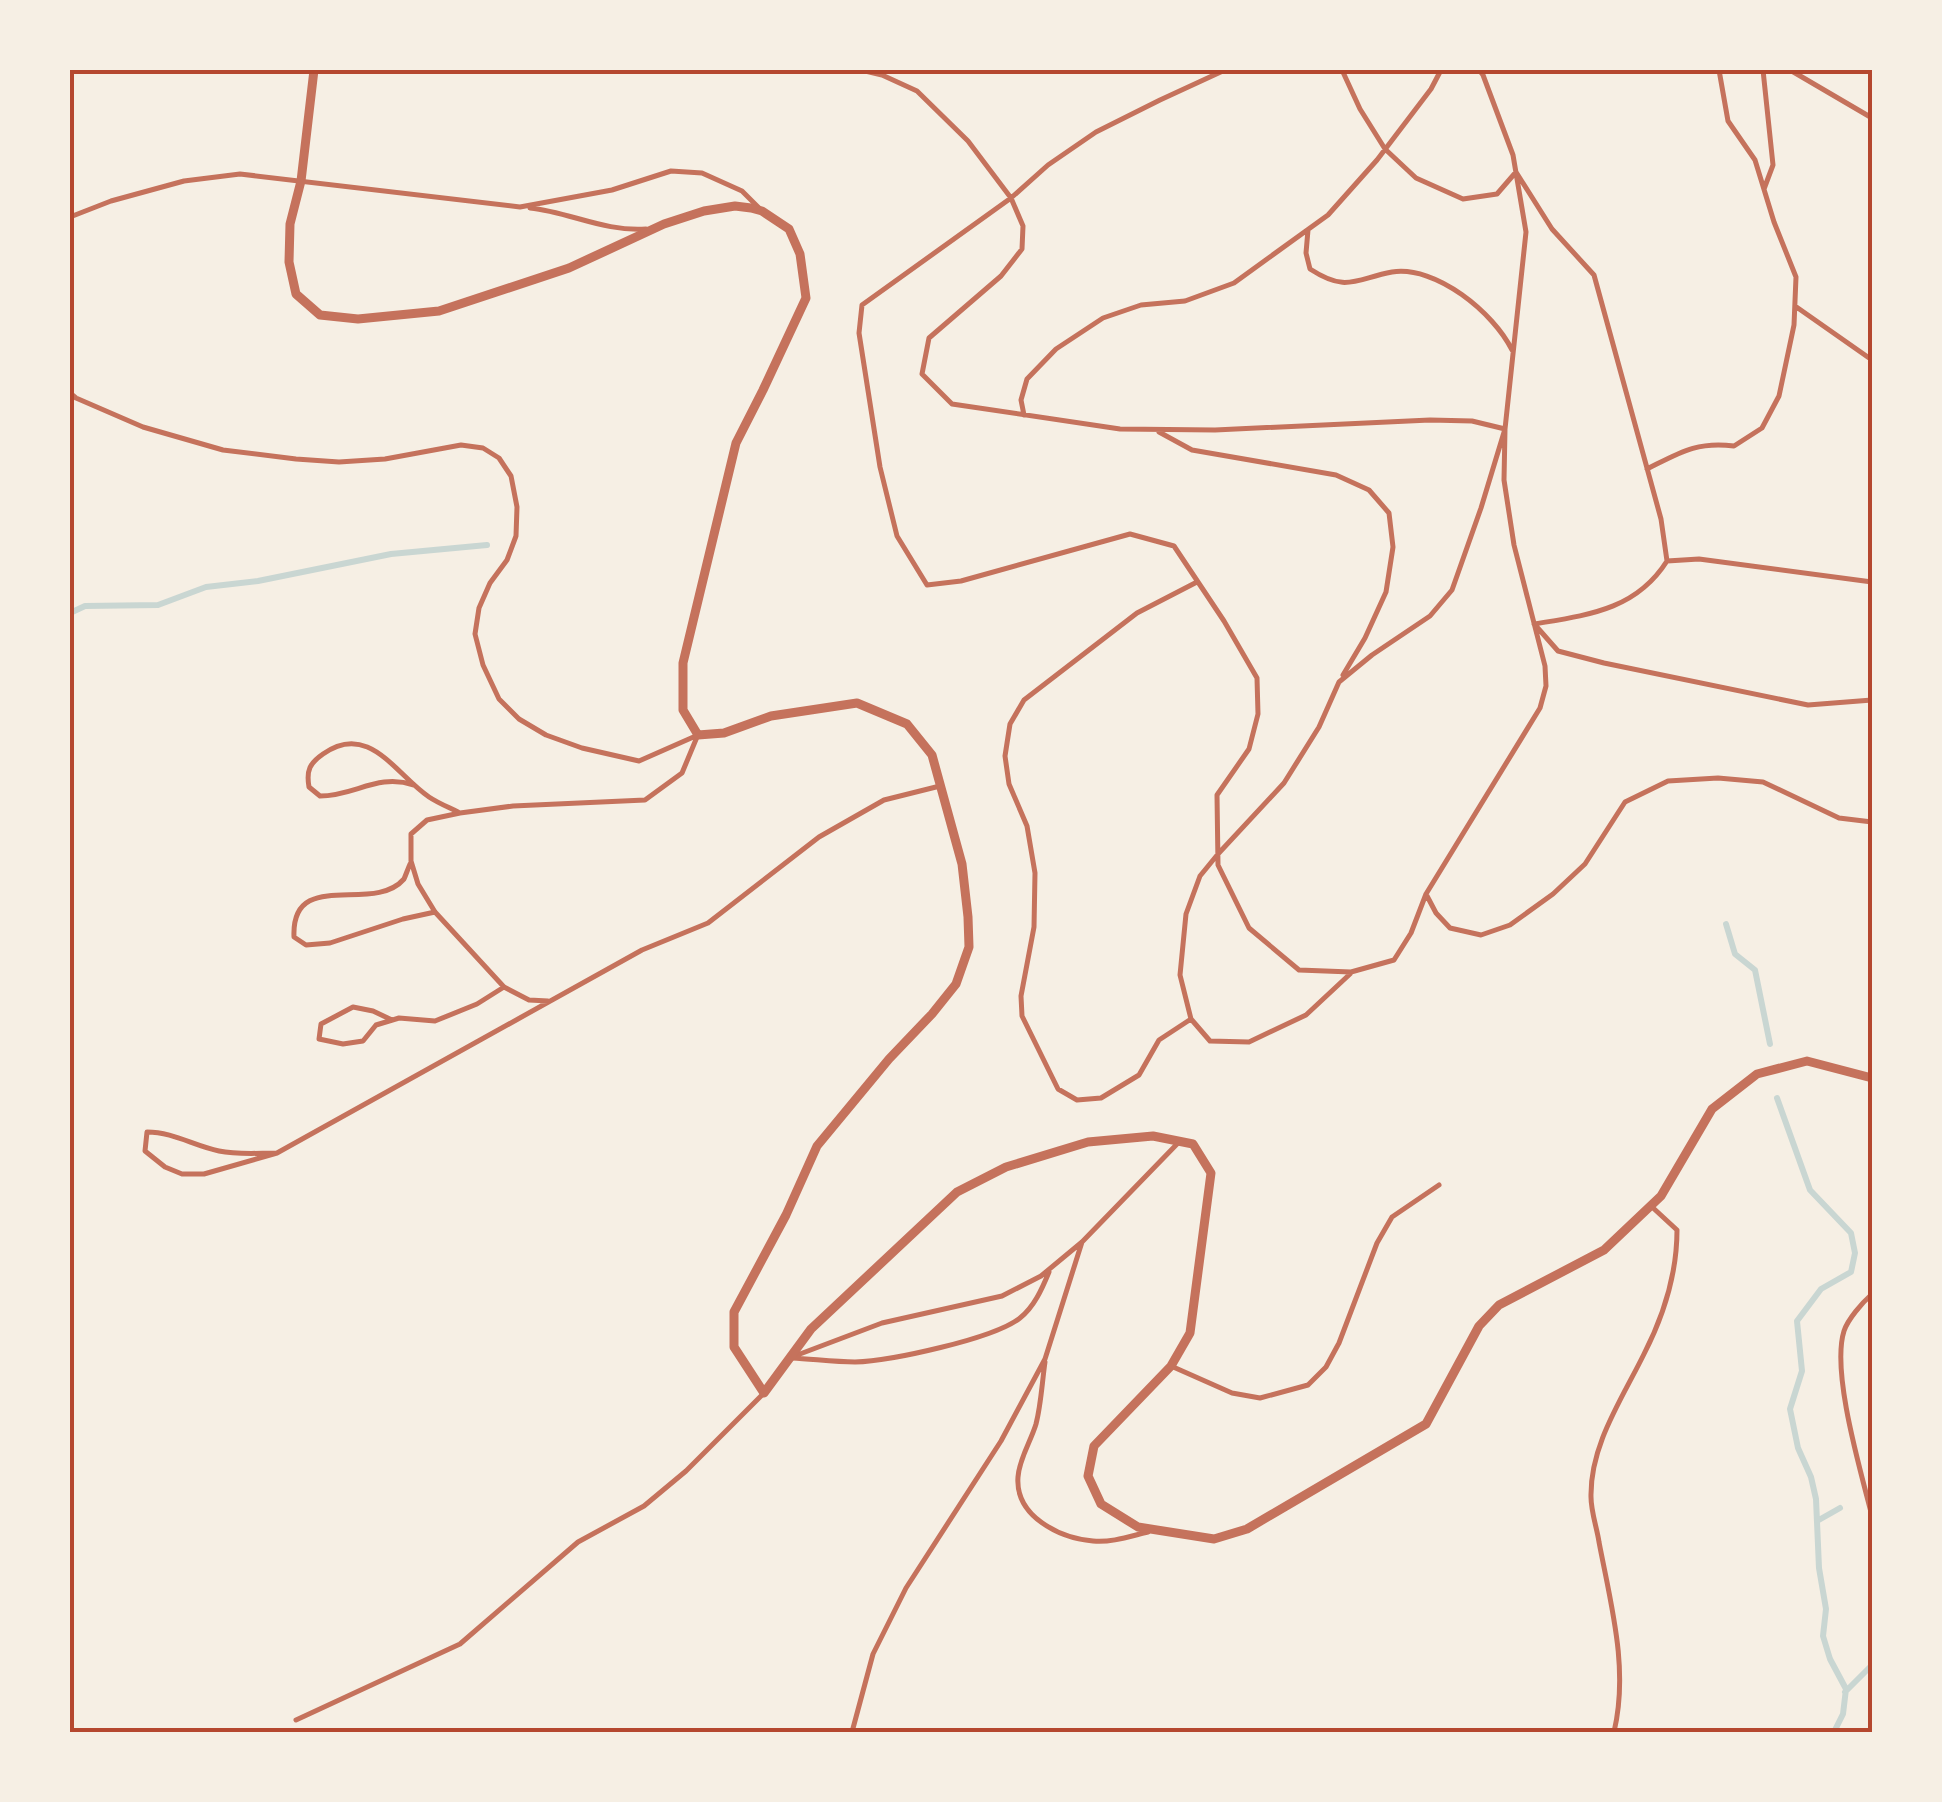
<svg xmlns="http://www.w3.org/2000/svg" width="1942" height="1802" font-family="Merriweather,serif">
<rect width="100%" height="100%" fill="#f6efe4"/>
<g fill="none" stroke-linecap="round" stroke-linejoin="round">
<path stroke="#c9d6d2" stroke-width="6" d="M70,613L85,606L158,605L206,587L258,581L391,554L487,545
M1726,924L1735,954L1755,970L1770,1044
M1777,1098L1810,1190L1851,1233L1855,1253L1851,1272L1821,1289L1797,1321L1802,1371L1790,1409L1798,1448L1811,1477L1816,1499L1819,1568L1826,1609L1823,1636L1830,1659L1846,1689L1843,1714L1834,1732
M1817,1521L1840,1508
M1845,1692L1872,1665"/>
<path stroke="#c5725c" stroke-width="5" d="M861,70L882,75L917,91L968,141L1011,198L1023,226L1022,249L1001,276L929,338L922,374L952,404L1120,429L1215,430L1430,420L1472,421L1505,429L1481,508L1452,590L1430,616L1372,655L1339,682L1319,727L1284,783L1218,854L1200,876L1186,914L1180,975L1191,1019L1210,1041L1249,1042L1306,1015L1350,974
M1225,70L1160,100L1096,132L1048,165L1011,198L862,305L859,333L880,467L897,536L927,585L961,581L1130,534L1174,546L1224,621L1257,678L1258,714L1249,749L1217,795L1218,865L1249,928L1299,970L1351,972L1394,960L1411,933L1426,894L1540,708L1546,686L1545,666L1514,545L1504,480L1505,429L1526,232L1513,155L1483,75L1479,70
M1342,70L1360,109L1385,149L1416,178L1463,199L1497,194L1516,172L1552,229L1594,275L1661,519L1667,561C1636,610 1588,615 1534,624
M1763,70L1773,165L1764,189
M1790,70L1872,118
M530,208C569,212 605,232 646,229
M70,217L111,201L184,181L240,174L520,207L612,190L671,171L702,173L742,191L760,209
M1308,230L1306,253L1310,269C1347,293 1355,279 1392,272C1436,265 1494,313 1512,350
M1795,306L1872,360
M70,393L76,398L143,427L223,450L296,459L339,462L385,459L461,445L483,448L499,458L511,476L517,507L516,536L507,560L490,583L479,608L475,634L483,665L499,699L519,719L546,735L582,748L639,761L698,735
M1024,415L1021,400L1027,379L1056,349L1103,318L1141,305L1185,301L1234,283L1328,215L1377,160L1431,89L1441,70
M1159,432L1192,450L1336,475L1369,490L1389,513L1393,547L1386,592L1365,638L1343,675
M1647,469C1679,453 1697,441 1734,446L1762,428L1779,396L1794,325L1796,277L1774,222L1755,160L1728,121L1719,70
M1667,561L1699,559L1872,582
M1536,626L1558,651L1604,663L1808,705L1872,700
M414,785C377,773 355,796 320,796L309,787C306,770 310,763 323,754C369,721 396,775 429,797C438,803 448,807 458,812
M410,864C409,866 405,877 404,879C373,915 291,867 294,937L306,945L330,943L403,919L435,912
M1426,894L1436,913L1450,928L1481,935L1510,925L1553,894L1585,864L1625,802L1668,781L1718,778L1763,782L1839,818L1872,822
M548,1001L529,1000L504,987L435,912L418,884L411,861V834L427,820L460,813L513,806L645,800L682,773L697,737
M1191,1019L1159,1040L1139,1075L1101,1098L1077,1100L1058,1089L1022,1016L1021,996L1034,927L1035,873L1027,826L1009,784L1005,756L1010,724L1024,700L1137,613L1197,582
M392,1020L373,1011L353,1007L321,1024L319,1039L343,1044L363,1041L376,1025L399,1018L435,1021L477,1004L504,987
M277,1153C258,1153 238,1155 219,1151C194,1146 173,1132 147,1132L145,1151L165,1167L182,1174H204L277,1153L642,950L708,923L819,837L884,800L940,786
M1872,1294C1862,1303 1848,1319 1844,1331C1831,1372 1861,1472 1872,1516
M792,1357L882,1323L1002,1296L1041,1276L1082,1242L1178,1143
M792,1358C813,1359 834,1362 855,1362C890,1361 993,1339 1020,1318C1034,1307 1042,1289 1049,1272
M1045,1362C1042,1383 1041,1405 1036,1424C1031,1441 1019,1459 1018,1477C1015,1516 1059,1538 1093,1541C1111,1543 1131,1536 1148,1532
M1171,1366L1232,1393L1260,1398L1308,1385L1326,1367L1339,1343L1377,1243L1392,1217L1439,1185
M296,1720L460,1644L578,1542L644,1506L686,1471L764,1393
M852,1732L873,1654L906,1588L1001,1441L1045,1359L1082,1242
M1614,1732C1629,1669 1611,1605 1599,1542C1597,1528 1591,1512 1591,1497C1590,1445 1622,1399 1644,1354C1664,1315 1677,1274 1677,1230L1651,1206"/>
<path stroke="#c5725c" stroke-width="9" d="M314,70L301,181L290,224L289,262L296,294L320,315L358,319L439,311L569,268L664,224L704,211L735,206L751,208L762,211L789,229L800,254L806,298L763,390L736,443L683,663V710L698,735L724,733L771,716L857,703L907,724L932,755L962,864L968,917L969,947L956,984L932,1014L889,1059L817,1146L786,1215L734,1312V1347L764,1393L811,1329L957,1192L1006,1167L1088,1142L1153,1136L1193,1144L1211,1173L1190,1333L1171,1366L1094,1446L1088,1476L1101,1504L1138,1527L1214,1539L1247,1529L1426,1424L1479,1326L1499,1305L1604,1250L1661,1196L1712,1109L1757,1074L1807,1061L1872,1078"/>
</g>
<rect width="1942" height="1802" fill="none" stroke="#f6efe4" stroke-width="145"/>
<rect x="72" y="72" width="1798" height="1658" fill="none" stroke="#b5482f" stroke-width="4"/>
</svg>
